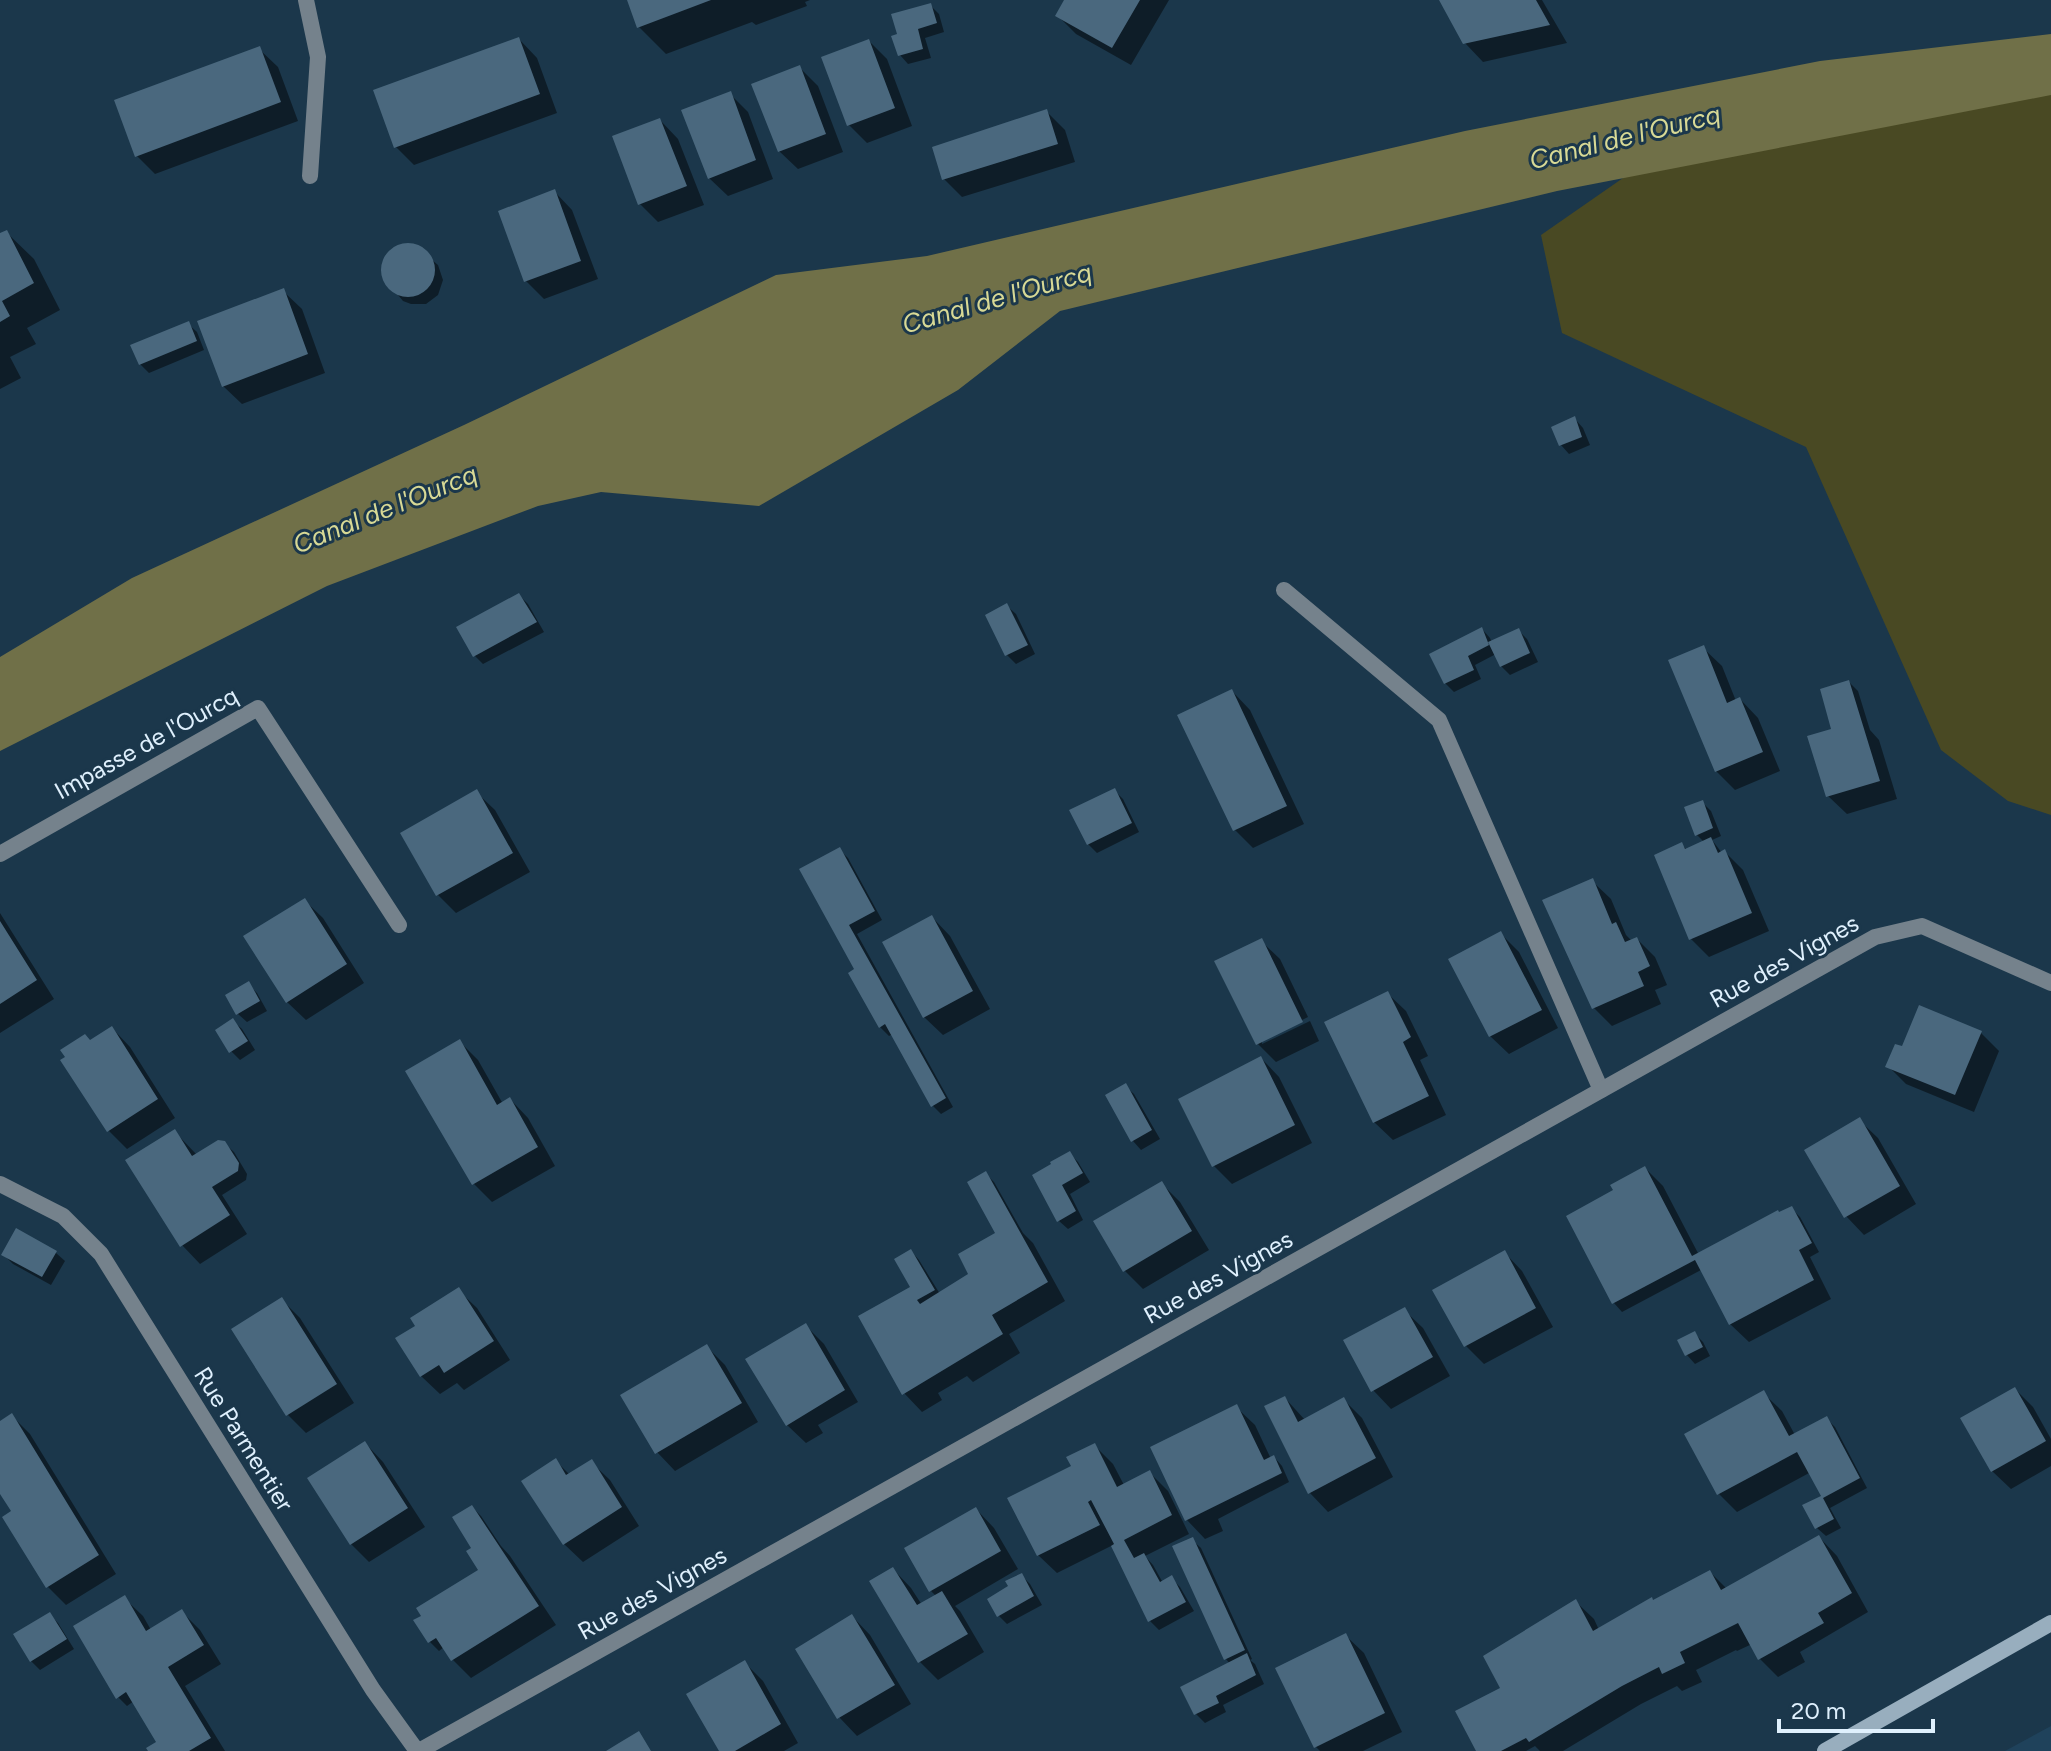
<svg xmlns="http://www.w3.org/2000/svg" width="2051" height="1751" font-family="Figtree,sans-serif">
<rect width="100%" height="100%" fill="#1b374b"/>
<path fill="#1f425b" d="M2051,1726V1751H2005Z"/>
<path fill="#494923" d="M2051,90V815L2008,801L1941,750L1806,447L1562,333L1541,235L1682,137Z"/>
<path fill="#707048" d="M2051,34V95L1557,191L1060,311L958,390L759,506L601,492L538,506L327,586L0,751V657L132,578L464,425L776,275L927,256L1465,131L1820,61Z"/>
<path fill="#0007" d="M629,0H810L805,2L807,6L756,25L752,22L666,54L639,27Z
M1067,0H1169L1131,65L1076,34L1058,16Z
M1441,0H1542L1567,43L1483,62L1465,43Z
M930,5L939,14L944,32L925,38L931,58L908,64L900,55Z
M519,39L537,58L557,113L414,165L396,147Z
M869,41L887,59L912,126L867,143L849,125Z
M259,49L278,67L298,121L155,174L137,156Z
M799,67L818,86L843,152L798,169L779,151Z
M730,94L748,112L773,179L728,196L709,178Z
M1047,112L1065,130L1075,162L962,197L944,179Z
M660,120L678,139L704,205L658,222L640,204Z
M554,191L572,210L598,279L544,299L526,281Z
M6,232L34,259L60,310L27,328L36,344L10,357L21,378L0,389V236Z
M400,246H415L438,265L443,280L438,295L426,304H411L403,301L384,278V262L393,249Z
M283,291L302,309L325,373L242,404L223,386Z
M188,324L197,332L204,350L149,373L140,364Z
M1575,419L1583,428L1590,445L1569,454L1561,445Z
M519,595L528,604L544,632L483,664L474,655Z
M1007,606L1016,614L1035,654L1016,664L1007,655Z
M1482,629L1490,638L1492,643L1518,630L1527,639L1538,662L1510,675L1501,666L1496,654L1475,665L1481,679L1454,692L1445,683Z
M1703,648L1722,666L1736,701L1740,699L1758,718L1780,771L1735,790L1716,771Z
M1849,682L1858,691L1870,730L1879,740L1897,799L1847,814L1828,796L1833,730Z
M1232,691L1250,710L1304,824L1253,848L1235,830Z
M1114,790L1123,799L1139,832L1097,853L1088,844Z
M476,792L495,810L530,872L456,913L438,895L403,834Z
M1702,802L1711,811L1721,836L1712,840L1722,853L1725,852L1743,870L1769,931L1709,957L1690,938L1682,845L1687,850L1704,842L1696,834Z
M839,849L848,858L882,920L857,934L953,1107L941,1114L933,1106L893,1034L889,1036L880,1027L850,974L857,970L802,870Z
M1592,881L1611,899L1626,935L1632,941L1637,939L1655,957L1667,985L1655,990L1661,1004L1612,1026L1594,1008Z
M304,900L323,918L364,983L306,1020L287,1002Z
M0,913L54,999L0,1033Z
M932,917L950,936L990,1009L943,1035L924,1017Z
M1501,934L1519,952L1558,1028L1509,1054L1490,1036Z
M1261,941L1280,959L1308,1017L1262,1040V1044L1310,1021L1319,1041L1276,1062L1258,1044Z
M248,984L257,993L267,1011L247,1022L238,1014Z
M1387,993L1406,1011L1428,1056L1420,1060L1446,1115L1393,1140L1374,1122Z
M233,1021L242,1029L255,1050L240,1060L231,1051Z
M112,1028L130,1047L175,1118L127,1149L109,1131L68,1057Z
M1981,1033L1999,1051L1974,1112L1906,1084L1888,1066L1903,1048Z
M459,1041L478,1060L503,1104L510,1099L528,1118L555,1166L492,1202L474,1184L408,1072Z
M1261,1058L1279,1077L1312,1143L1232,1184L1214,1166Z
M1125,1086L1134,1094L1160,1139L1141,1150L1133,1141L1107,1095Z
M1859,1120L1878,1138L1916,1204L1864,1235L1846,1216Z
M175,1132L197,1155L224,1143L234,1152L247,1174L246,1180L222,1195L247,1234L200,1264L182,1245Z
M1070,1154L1078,1162L1090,1182L1070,1194L1083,1220L1068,1229L1059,1221L1035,1175Z
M1645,1168L1663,1186L1699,1255L1791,1208L1800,1217L1819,1252L1810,1257L1831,1299L1749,1342L1730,1324L1701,1270L1622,1312L1614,1303L1569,1216L1616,1191Z
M985,1173L994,1182L1023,1233L1033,1243L1065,1301L1009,1334L1020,1353L973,1382L967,1376L938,1393L942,1400L922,1412L904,1393L916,1296L911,1251L919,1260L940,1294L971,1275L998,1234Z
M1162,1184L1180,1202L1209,1250L1143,1289L1124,1270Z
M1504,1252L1522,1271L1553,1327L1484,1364L1466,1346L1435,1291Z
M56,1253L65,1261L51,1285L13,1264L4,1255Z
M458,1290L477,1308L510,1360L464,1390L457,1383L440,1394L421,1376L417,1326Z
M282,1300L300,1318L354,1403L306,1433L288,1415L234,1330Z
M1404,1310L1423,1328L1450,1376L1391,1409L1373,1390Z
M806,1326L824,1344L858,1402L818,1425L823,1433L806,1443L787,1425Z
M1694,1333L1703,1342L1710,1356L1695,1364L1687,1355L1679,1341Z
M707,1347L725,1365L758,1422L675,1471L657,1452Z
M2015,1389L2033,1407L2051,1439V1466L2011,1489L1992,1471Z
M1763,1393L1782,1411L1795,1435L1826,1418L1835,1427L1867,1488L1830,1508L1841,1528L1826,1536L1817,1528L1805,1506L1824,1497L1811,1472L1737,1512L1719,1494Z
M1285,1398L1305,1420L1344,1400L1362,1418L1393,1477L1328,1512L1310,1493L1267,1407Z
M1236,1407L1255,1425L1271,1459L1274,1457L1282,1466L1289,1482L1218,1519L1223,1531L1205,1539L1187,1520L1152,1448Z
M12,1416L30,1434L116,1574L66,1605L48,1587L14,1512L0,1490V1423Z
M365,1443L383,1462L425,1527L369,1562L351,1544Z
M1095,1446L1113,1464L1124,1485L1149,1472L1168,1491L1189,1534L1145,1556L1153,1565L1163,1583L1171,1578L1180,1587L1194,1611L1159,1630L1150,1621L1113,1545L1057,1573L1038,1555L1073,1467Z
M556,1461L570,1475L591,1462L610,1480L639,1526L583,1562L564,1544Z
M472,1507L481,1516L501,1546L510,1556L556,1625L471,1678L452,1659L444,1647L439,1651L430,1642L416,1621L481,1570L475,1548Z
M976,1509L994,1528L1018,1569L955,1606L960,1611L984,1652L938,1680L920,1662L893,1569L911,1588L922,1605L936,1596L931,1591Z
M1819,1537L1837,1556L1868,1612L1800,1652L1805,1662L1778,1677L1760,1659L1752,1644L1737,1651L1736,1650L1696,1670L1702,1682L1682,1691L1677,1686L1641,1704L1563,1751H1540L1535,1746L1526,1751H1478L1502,1689L1575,1601L1594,1619L1599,1630L1710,1572L1727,1589Z
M1192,1540L1201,1548L1252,1659L1250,1660L1255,1664L1264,1684L1223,1705L1226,1712L1205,1723L1196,1714L1183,1688L1230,1664L1226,1659Z
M1021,1575L1030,1584L1042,1605L1007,1624L998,1615L1011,1587Z
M124,1598L143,1616L151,1630L182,1612L200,1630L221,1664L185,1686L225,1751H151L158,1743L134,1701L127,1706L118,1697Z
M49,1614L58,1623L74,1649L40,1670L31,1661Z
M852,1616L870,1635L911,1704L857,1736L839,1717Z
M1345,1635L1364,1653L1402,1732L1363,1751H1320L1316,1747Z
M745,1663L763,1681L798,1743L784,1751H721Z"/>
<path fill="#4a687e" d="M627,0H711L637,28Z
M1064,0H1140L1112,48L1055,16Z
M1439,0H1536L1550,25L1463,44Z
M931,3L937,23L918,29L923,49L898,56L891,36L897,34L891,14Z
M519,37L540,94L394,148L373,90Z
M869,39L895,108L847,126L821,57Z
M260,46L281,102L135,157L114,100Z
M800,65L826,134L778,152L751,84Z
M731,91L756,160L708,179L681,110Z
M1047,109L1058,144L942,180L932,147Z
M660,118L687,186L638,205L612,136Z
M555,189L581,261L524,282L498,211Z
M7,230L34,283L2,301L10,316L0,322V233Z
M381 270a27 27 0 1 1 54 0a27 27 0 1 1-54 0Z
M284,288L308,354L222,387L197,321Z
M189,321L197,341L139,365L130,345Z
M1575,416L1582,437L1559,446L1551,427Z
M519,593L537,622L473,657L456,627Z
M1007,603L1028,645L1005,656L985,615Z
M1482,627L1489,645L1468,656L1474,670L1444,684L1429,654Z
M1519,628L1530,653L1500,667L1488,642Z
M1704,645L1727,703L1740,697L1763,752L1715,772L1668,660Z
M1849,680L1880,781L1826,797L1807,736L1831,729L1820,689Z
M1232,689L1287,806L1233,831L1177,715Z
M1115,788L1132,823L1087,845L1069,810Z
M477,789L513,853L436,896L400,833Z
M1703,800L1713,828L1695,836L1684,807Z
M1711,837L1718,853L1725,849L1752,913L1689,940L1654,855L1682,842L1685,849Z
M840,847L875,911L849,925L946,1098L931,1107L885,1024L879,1028L848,973L854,969L799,869Z
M1593,878L1612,924L1616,922L1625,942L1637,937L1650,966L1638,972L1644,986L1592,1009L1542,900Z
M305,898L347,964L286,1003L243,936Z
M932,915L973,991L923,1018L882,942Z
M0,921L37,980L0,1004Z
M1501,931L1542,1010L1489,1037L1448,959Z
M1262,938L1303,1022L1256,1045L1214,961Z
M249,981L260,1001L236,1015L225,995Z
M1388,991L1411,1037L1403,1042L1429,1096L1373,1123L1324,1022Z
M1919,1005L1982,1031L1955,1095L1885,1067L1895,1044L1902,1046Z
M233,1018L248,1041L229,1053L215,1030Z
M112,1026L158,1099L107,1132L60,1060L65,1057L60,1050L85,1034L90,1040Z
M460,1039L497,1105L510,1097L538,1147L472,1185L405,1071Z
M1261,1056L1295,1125L1212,1167L1178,1099Z
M1126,1083L1152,1130L1131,1142L1105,1095Z
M1860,1117L1900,1186L1844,1218L1804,1150Z
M175,1129L192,1156L218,1140L225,1141L239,1163L238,1171L212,1187L230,1215L180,1247L125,1160Z
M1070,1151L1083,1173L1062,1185L1076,1211L1057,1222L1032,1175L1051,1164L1050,1162Z
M1645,1166L1692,1256L1778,1210L1779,1212L1792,1206L1812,1243L1799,1250L1814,1280L1729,1325L1695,1260L1612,1304L1566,1216L1613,1190L1610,1185Z
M986,1171L1048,1282L992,1315L1003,1334L902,1395L858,1316L910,1287L894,1259L911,1249L935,1290L917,1300L920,1304L968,1274L958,1254L995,1233L967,1182Z
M1162,1181L1192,1231L1123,1272L1093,1221Z
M16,1228L57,1251L42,1277L1,1255Z
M1505,1250L1536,1308L1464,1347L1432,1290Z
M459,1287L494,1341L444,1373L439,1365L420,1377L395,1338L415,1326L410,1318Z
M282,1297L337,1384L286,1416L231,1329Z
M1405,1307L1433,1357L1371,1392L1343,1340Z
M806,1323L845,1390L786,1426L745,1359Z
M1695,1331L1703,1347L1685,1356L1677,1340Z
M707,1344L742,1403L655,1454L620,1395Z
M2015,1387L2046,1441L1991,1472L1960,1418Z
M1764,1390L1789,1436L1827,1416L1860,1478L1823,1498L1834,1519L1815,1529L1802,1505L1821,1496L1797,1452L1717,1495L1684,1434Z
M1285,1396L1298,1422L1344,1397L1376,1458L1308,1494L1264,1406Z
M1237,1404L1264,1460L1274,1455L1282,1473L1185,1521L1150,1447Z
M12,1413L99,1555L46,1588L2,1517L11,1511L0,1494V1421Z
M365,1441L408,1508L350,1545L307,1478Z
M1095,1443L1117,1487L1150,1470L1172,1515L1124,1540L1134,1558L1144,1553L1160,1582L1172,1575L1186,1602L1148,1622L1111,1546L1114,1544L1091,1500L1088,1502L1100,1525L1037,1556L1007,1498L1071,1466L1066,1457Z
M556,1458L566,1475L592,1459L622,1507L563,1545L521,1481Z
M472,1505L539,1606L451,1661L436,1638L428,1643L413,1620L421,1616L416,1608L478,1570L466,1551L471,1548L452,1517Z
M976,1507L1001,1551L929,1592L904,1548Z
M1819,1535L1852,1593L1818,1613L1824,1623L1758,1660L1738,1623L1680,1652L1685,1663L1662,1674L1659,1667L1622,1686L1529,1742L1526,1738L1501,1751H1476L1455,1711L1500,1688L1483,1656L1576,1599L1593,1631L1652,1597L1653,1600L1710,1570L1721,1590Z
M1193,1537L1245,1650L1224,1660L1172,1546Z
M893,1567L917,1605L942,1591L968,1634L918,1663L869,1581Z
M1022,1573L1034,1596L997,1617L987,1599L1008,1586L1005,1581Z
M125,1595L146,1631L182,1609L204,1645L168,1667L211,1738L189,1751H148L146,1748L156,1742L126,1692L116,1699L73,1626Z
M50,1612L67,1639L30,1662L13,1634Z
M852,1614L895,1685L837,1719L795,1649Z
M1346,1633L1385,1713L1314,1748L1275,1668Z
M1247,1653L1256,1675L1216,1696L1219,1703L1194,1715L1180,1687Z
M745,1660L781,1724L735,1751H719L686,1694Z
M639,1731L651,1751H606L619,1743Z"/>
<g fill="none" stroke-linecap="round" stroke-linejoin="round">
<path stroke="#75828c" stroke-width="16" d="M306,0L318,57L310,176
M1284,590L1439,720L1601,1090"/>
<path stroke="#75828c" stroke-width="16" d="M0,854L258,708L399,925
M0,1184L63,1216L101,1254L373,1690L417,1751
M419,1751L1875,937L1922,926L2051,983"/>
<path stroke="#98aebe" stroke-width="16" d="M1825,1751L2051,1623"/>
</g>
<g text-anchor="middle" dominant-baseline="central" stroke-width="6" stroke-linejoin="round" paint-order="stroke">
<g font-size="24" fill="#dff0fd" stroke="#1b374b">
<text transform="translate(146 743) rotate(-29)">Impasse de l'Ourcq</text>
<text transform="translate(1784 961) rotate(-29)">Rue des Vignes</text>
<text transform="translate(1218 1277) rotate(-29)">Rue des Vignes</text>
<text transform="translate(244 1439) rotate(58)">Rue Parmentier</text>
<text transform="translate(652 1593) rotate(-29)">Rue des Vignes</text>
</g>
<g font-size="26" font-style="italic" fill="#d8d995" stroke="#1b374b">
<text transform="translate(1625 137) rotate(-14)">Canal de l'Ourcq</text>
<text transform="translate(997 298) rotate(-16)">Canal de l'Ourcq</text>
<text transform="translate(385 509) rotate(-22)">Canal de l'Ourcq</text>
</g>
</g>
<path d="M1779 1719v12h154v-12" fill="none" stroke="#dff0fd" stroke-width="4"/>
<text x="1791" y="1719" font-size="24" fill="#dff0fd" stroke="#1b374b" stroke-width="6" paint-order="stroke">20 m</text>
</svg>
